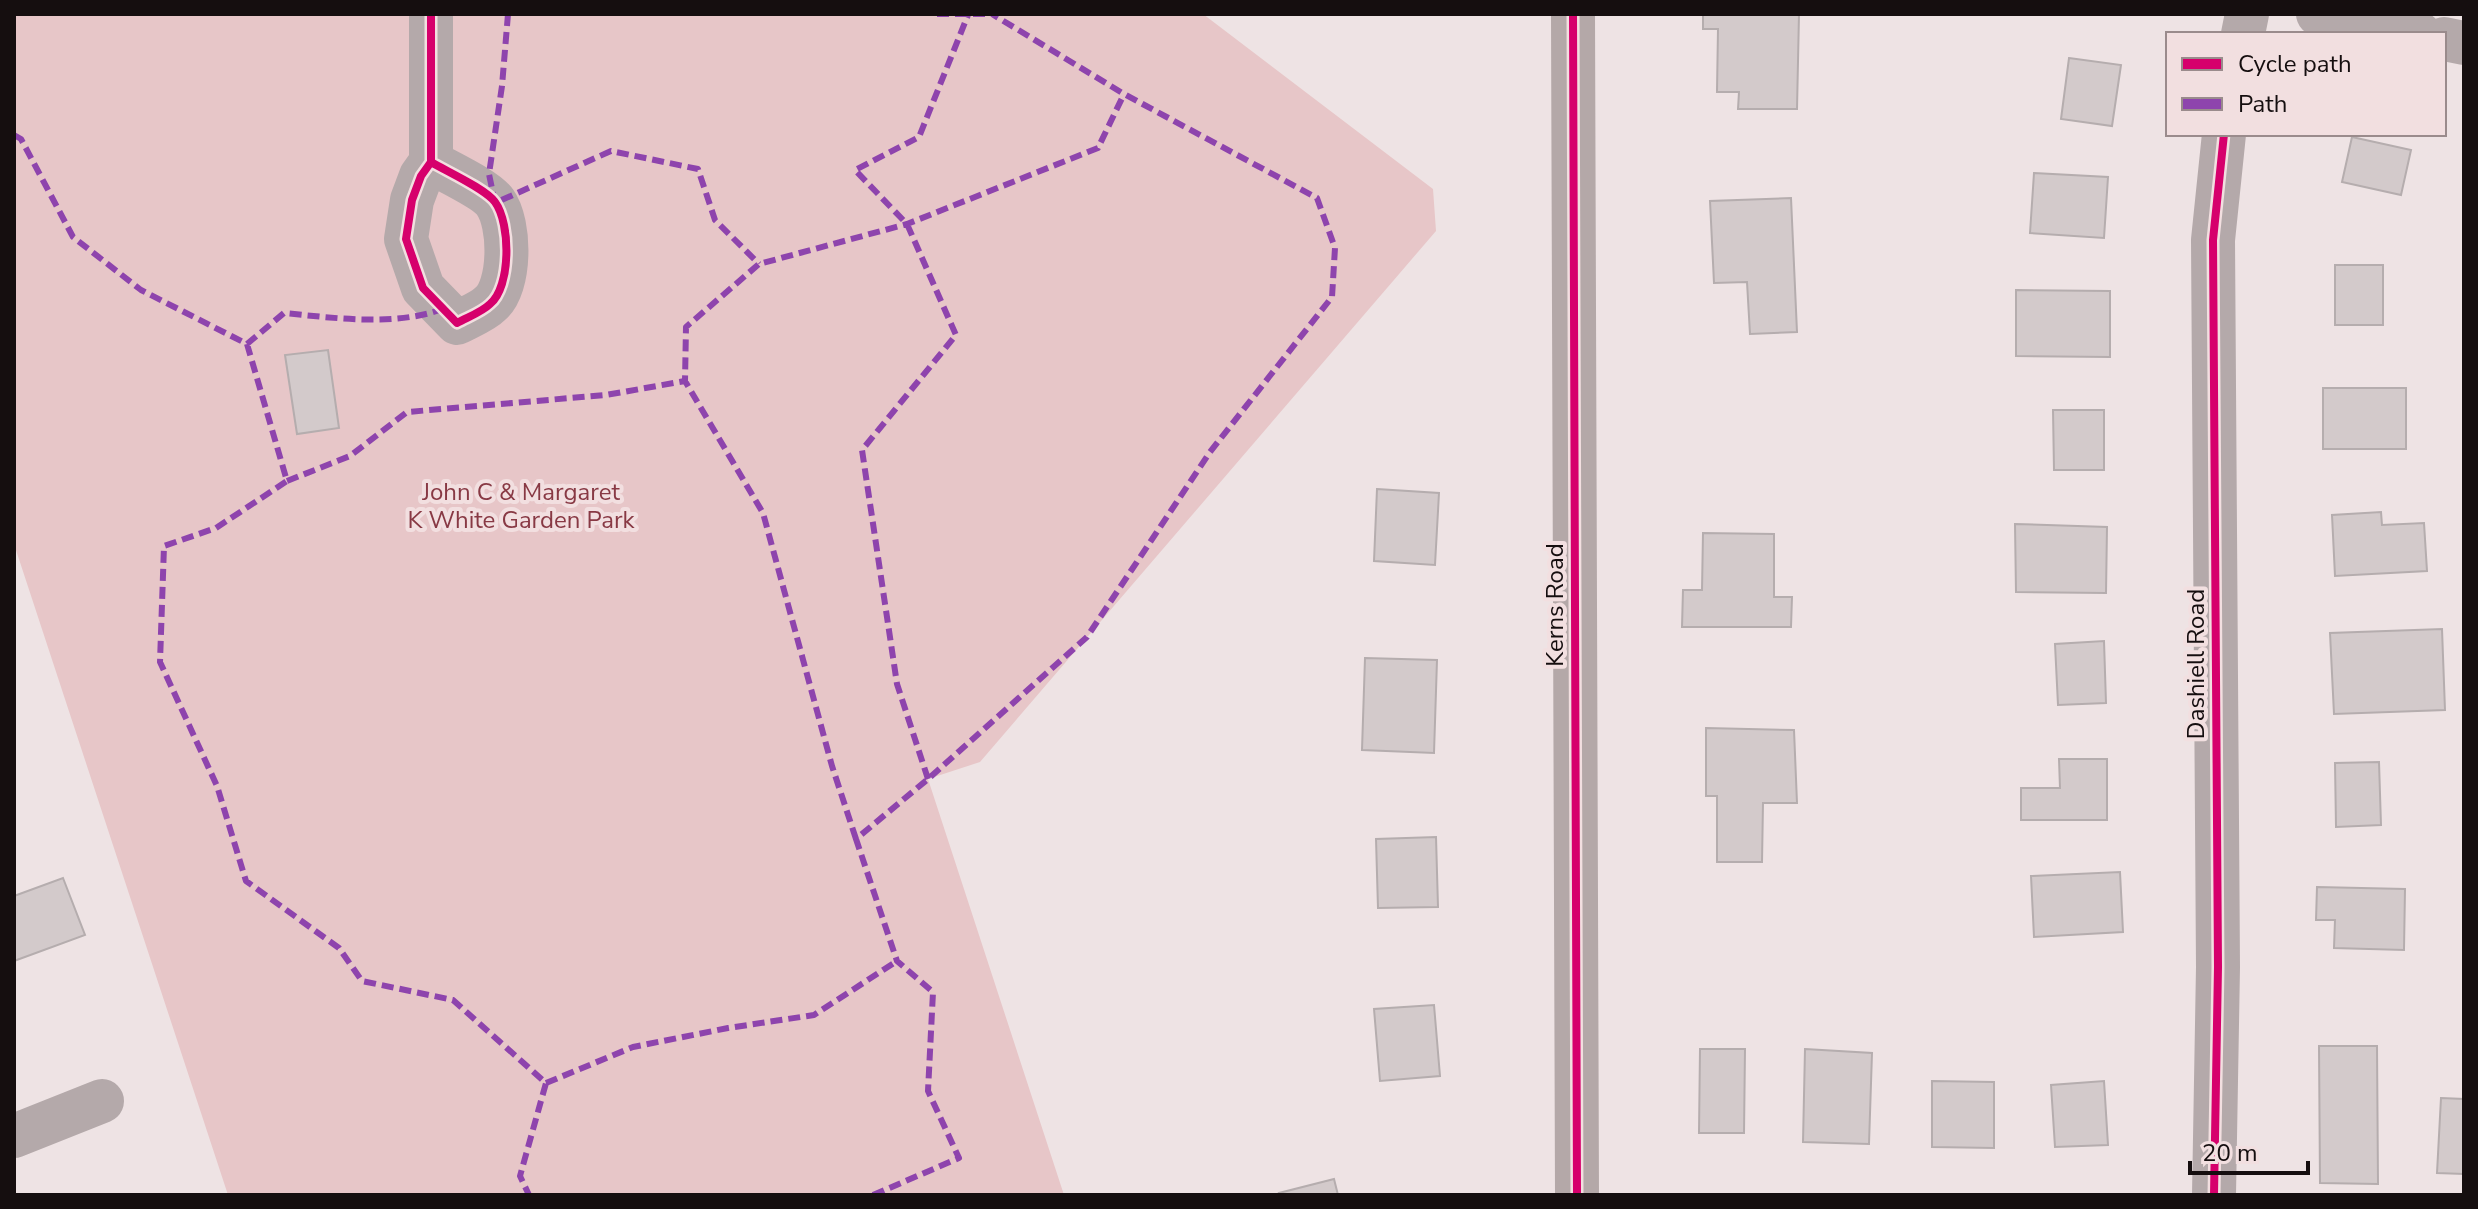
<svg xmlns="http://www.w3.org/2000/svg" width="2478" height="1209" font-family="'Nunito Sans',sans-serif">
<rect width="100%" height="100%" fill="#eee3e4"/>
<path fill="#e7c6c8" d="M14,14H1203L1433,189L1436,231L980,762L928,779L1064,1195H228L14,544Z"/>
<path fill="#d3cacb" stroke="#b5adae" stroke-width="2" d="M1703,14H1799L1797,109H1738L1739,92H1717L1718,29H1703Z
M2069,58L2121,65L2112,126L2061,119Z
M2352,137L2411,150L2401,195L2342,182Z
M2034,173L2108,177L2104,238L2030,233Z
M1791,198L1797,332L1750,334L1747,282L1714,283L1710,201Z
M2335,265H2383V325H2335Z
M2016,290L2110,291V357L2016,356Z
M328,350L339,428L297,434L285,355Z
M2323,388H2406V449H2323Z
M2053,410H2104V470H2054Z
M1377,489L1439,493L1435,565L1374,561Z
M2381,512L2382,525L2424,523L2427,571L2335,576L2332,515Z
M2015,524L2107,527L2106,593L2016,592Z
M1703,533L1774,534V597H1792L1791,627H1682L1683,590H1702Z
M2442,629L2445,710L2334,714L2330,633Z
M2104,641L2106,703L2058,705L2055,644Z
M1365,658L1437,660L1434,753L1362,750Z
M1706,728L1794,730L1797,803H1763L1762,862H1717V796H1706Z
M2059,759H2107V820H2021V788H2060Z
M2379,762L2381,825L2336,827L2335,763Z
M1436,837L1438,907L1378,908L1376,839Z
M2120,872L2123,932L2034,937L2031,876Z
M63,878L85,935L14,961V896Z
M2317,887L2405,889L2404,950L2334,948L2335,920H2316Z
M1434,1005L1440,1076L1380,1081L1374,1009Z
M2319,1046H2377L2378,1184L2320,1183Z
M1700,1049H1745L1744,1133H1699Z
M1805,1049L1872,1053L1869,1144L1803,1142Z
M1932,1081L1994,1082V1148L1932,1147Z
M2104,1081L2108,1145L2055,1147L2051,1085Z
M2441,1098L2464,1099V1174L2437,1173Z
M1334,1179L1338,1195H1280L1279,1193Z"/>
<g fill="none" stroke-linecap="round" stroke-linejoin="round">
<path stroke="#b4a9aa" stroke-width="44" d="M2318,14L2420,34
M2243,34L2247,14
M2444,39L2464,43
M431,162C446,171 486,189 495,202C511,224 511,287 490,304C482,312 468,317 457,323L423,288L406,239L412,200L421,176L431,162V14
M14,1136L102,1101
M2214,1195L2218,967L2213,240L2224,134"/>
<path stroke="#b4a8a8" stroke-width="44" d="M1573,14L1577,1195"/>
<path stroke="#8e44ad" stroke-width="6" stroke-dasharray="12 6" stroke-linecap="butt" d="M508,14L502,86L489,174L495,203L611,151L698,169L715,220L759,264
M937,14H985
M14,135L21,139L73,237L141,290L247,344L287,481L216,528L164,546L160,662L217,786L246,881L339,948L362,981L453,1000L546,1083L520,1176L529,1195
M247,344L284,313C335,318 397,327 445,308
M287,481L350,456L407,412L606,395L685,381
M928,779L897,684L862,450L956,335L907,224L855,170L919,137L968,15
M856,839L832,766L763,513L685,381L686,327L759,264L907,224L1098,148L1124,94
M546,1083L633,1047L728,1028L814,1015L897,961
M873,1195L959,1158L928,1091L933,992L897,961L856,839L928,779L1087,637L1210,452L1332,297L1335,248L1317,198L1124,94L992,14"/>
<defs>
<path id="cycleway" d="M1573,14L1577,1195
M431,162C446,171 486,189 495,202C511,224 511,287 490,304C482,312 468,317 457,323L423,288L406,239L412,200L421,176L431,162V14
M2214,1195L2218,967L2213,240L2224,134"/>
</defs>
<use href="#cycleway" stroke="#f2dfe0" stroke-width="13"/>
<use href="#cycleway" stroke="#d6006c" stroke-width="8"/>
</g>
<g text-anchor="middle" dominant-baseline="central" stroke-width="8" stroke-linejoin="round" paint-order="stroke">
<g font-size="24" fill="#883944" stroke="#f2dfe0">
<text x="521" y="492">John C &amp; Margaret<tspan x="521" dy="28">K White Garden Park</tspan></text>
</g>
<g font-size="24" fill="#150e0f" stroke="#f2dfe0">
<text transform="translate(1555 605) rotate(-90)">Kerns Road</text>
<text transform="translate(2196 664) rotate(-90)">Dashiell Road</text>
</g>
</g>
<rect width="2478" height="1209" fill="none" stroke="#150e0f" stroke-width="32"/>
<rect x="2166" y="32" width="280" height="104" fill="#f2dfe0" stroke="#9a8b8c" stroke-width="2"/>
<rect x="2182" y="58" width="40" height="12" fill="#d6006c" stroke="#9a8b8c" stroke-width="2"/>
<text x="2238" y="72" font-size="24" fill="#150e0f">Cycle path</text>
<rect x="2182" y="98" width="40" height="12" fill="#8e44ad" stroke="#9a8b8c" stroke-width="2"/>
<text x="2238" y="112" font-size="24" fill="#150e0f">Path</text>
<path d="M2190 1161v12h118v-12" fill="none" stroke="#150e0f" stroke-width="4"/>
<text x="2202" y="1161" font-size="24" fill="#150e0f" stroke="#f2dfe0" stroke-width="6" paint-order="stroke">20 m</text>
</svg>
